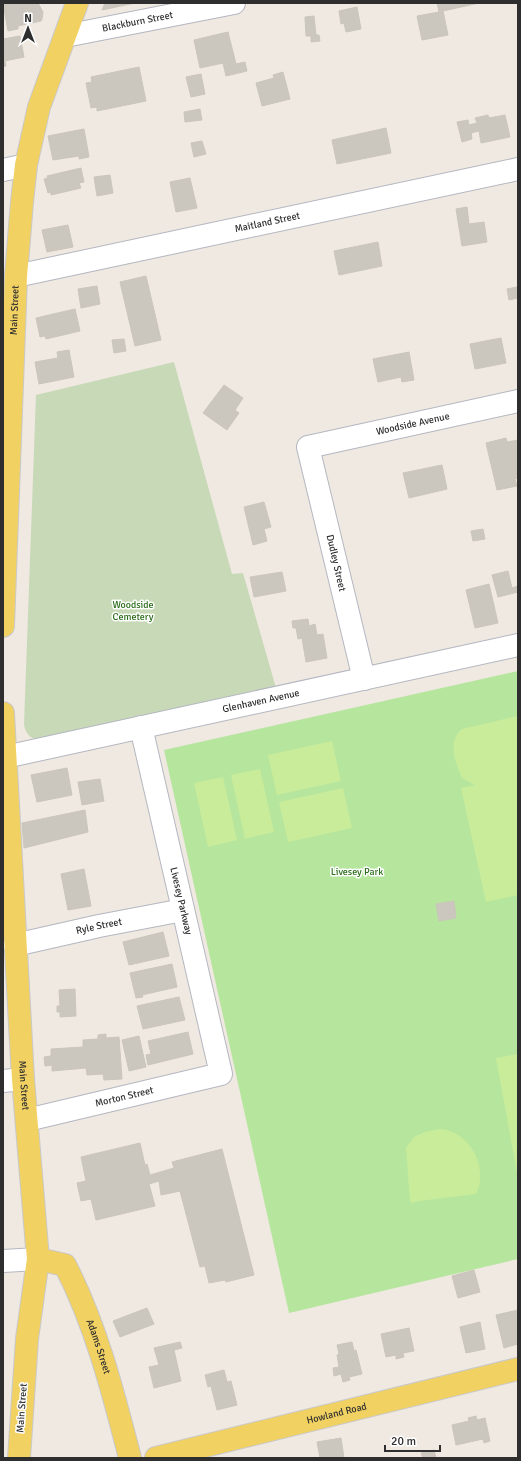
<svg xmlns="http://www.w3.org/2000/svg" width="521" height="1461" font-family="Signika,sans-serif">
<rect width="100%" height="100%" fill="#efe9e1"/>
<path fill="#b6e59e" d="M518,671V1259L289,1313L164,750Z"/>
<path fill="#c8d9b8" d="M174,362L232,574L243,573L276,688L38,740C29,738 25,732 24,724L36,395Z"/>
<path fill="#c9ec9a" d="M518,716V895L486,902L461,788L475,785L462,778C455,762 447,741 462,729Z
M332,741L341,781L277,795L268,755Z
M260,769L274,832L245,839L231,775Z
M223,777L237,840L208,847L194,783Z
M343,788L352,828L288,842L279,802Z
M518,1054V1178L496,1058Z
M440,1129C464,1131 482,1155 480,1179C480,1184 478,1190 476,1194L419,1201L412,1203L410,1201L406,1148L414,1137L425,1132Z"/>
<path fill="#cbc7bf" stroke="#cbc5ba" d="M8,3H38L43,12L42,19L41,21L18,26V29L8,31L3,4Z
M105,3H135L102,10Z
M437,3H479L443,11L448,35L422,40L417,16L439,12Z
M357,7L361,29L346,32L344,23L341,24L339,11Z
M314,16L316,35H319L320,41L311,42V36H306L305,17Z
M228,32L236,64L245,62L247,71L226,76L223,63L200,68L194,40Z
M20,36L24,57L5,61L6,66L3,67V39Z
M139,67L146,101L97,111V107L91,108L86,83L92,82L91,77Z
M283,72L290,99L262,106L256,83L274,78L273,75Z
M201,74L205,94L191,97L186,77Z
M200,109L202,120L185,122L184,112Z
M488,115L489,118L505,115L510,137L481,143L479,131L471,133L472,139L462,142L457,122L468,120L469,125L477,123L475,118Z
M386,128L391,153L337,164L332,140Z
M84,129L89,157L79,159V156L53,160L48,136Z
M202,141L206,154L194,157L191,143Z
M81,168L84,182L79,183L81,188L51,195V192L48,193L44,179L48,178L47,176Z
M110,175L113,193L97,196L94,177Z
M190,178L197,208L176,212L170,182Z
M467,207L469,224L484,222L487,242L462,246L456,209Z
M68,225L73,247L47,252L42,230Z
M378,242L382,266L339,275L334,251Z
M146,276L161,340L135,346L120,282Z
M97,286L100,304L81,308L78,289Z
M517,287L518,298L509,300L507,289Z
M75,309L80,331L46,339L45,336L40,337L36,318Z
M501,338L506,363L475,369L470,344Z
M124,339L126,351L114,353L112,340Z
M69,350L74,377L39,384L35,362L58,358L57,352Z
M409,352L414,380L402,382L401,377L378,382L373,359Z
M224,385L243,398L235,410L239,413L227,430L203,413Z
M506,438L507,442L518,440V478L515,479L517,486L497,490L486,443Z
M442,465L447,489L409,498L403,473Z
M264,502L271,527L264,529L267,541L253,545L244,507Z
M483,529L485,539L473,541L471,531Z
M508,571L512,588L518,586V592L498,597L492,575Z
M282,572L286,591L254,597L250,577Z
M489,584L498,623L475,628L466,590Z
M308,619L309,626L315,624L317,635L323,634L327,658L306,662L302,638L298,639L296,628H293L292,621Z
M67,768L72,795L37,802L31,775Z
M100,779L104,801L82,805L78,782Z
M85,810L88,832L24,848L22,823Z
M84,869L91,906L68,910L61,874Z
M454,901L456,918L439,921L436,904Z
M163,932L169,956L129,965L123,942Z
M172,964L177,987L142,995L143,997L136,998L130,973Z
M75,989L76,1016L60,1017V1012H57V1006H60L59,990Z
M179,997L185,1020L143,1029L137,1006Z
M188,1032L193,1054L148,1065L146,1055L151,1054L148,1041Z
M106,1034V1038L119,1037L122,1079L104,1080L103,1074L87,1075L86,1068L52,1071V1065L45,1066L44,1057L51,1056V1049L83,1047V1040L98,1039V1035Z
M139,1036L146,1067L129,1071L122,1040Z
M140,1143L145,1165L147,1164L150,1175L174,1168L172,1162L222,1149L254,1275L226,1282L225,1280L209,1283L205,1266L200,1267L180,1191L161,1195L159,1181L149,1184L155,1206L96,1220L91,1199L81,1201L77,1183L86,1181L81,1157Z
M474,1270L480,1292L458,1298L452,1276Z
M147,1308L154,1324L120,1337L113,1321Z
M518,1310V1344L504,1348L496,1315Z
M480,1322L485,1349L466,1353L460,1327Z
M409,1328L414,1351L403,1353L404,1357L396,1359V1355L386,1357L381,1334Z
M180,1342L182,1348L174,1350L181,1381L154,1388L149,1367L159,1365L154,1348Z
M352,1342L354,1351L356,1350L362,1374L349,1377L350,1380L343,1382L341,1374L334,1376L333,1368L339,1367L337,1355L339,1354L337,1345Z
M224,1370L227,1382L231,1381L237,1405L217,1410L211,1386L208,1387L205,1375Z
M476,1416L477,1420L485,1418L490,1441L484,1443L483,1439L456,1445L452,1425L469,1421L468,1418Z
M341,1438L344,1458H320L317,1442Z
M434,1450L436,1458H423L421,1453Z"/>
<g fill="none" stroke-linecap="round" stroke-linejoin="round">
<defs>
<g id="minor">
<path id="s1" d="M65,36L234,3"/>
<path d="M3,170L26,165"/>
<path id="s2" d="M16,276L518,169"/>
<path id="s3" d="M364,679L308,447L518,401"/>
<path id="s4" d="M5,757L518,645"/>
<path id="s5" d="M15,945L99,926L183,910"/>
<path d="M3,1081L23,1079"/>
<path id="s6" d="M27,1120L221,1074L141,727"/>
<path d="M3,1261L38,1259"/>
</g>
<g id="major">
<path id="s7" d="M3,626L16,276L22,202L26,165L39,107L77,3"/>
<path id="s8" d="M3,713L23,1079L38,1259L27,1339L19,1458"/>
<path id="s9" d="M38,1259L65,1265C96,1325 113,1392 130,1458"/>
<path id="s10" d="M156,1458L518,1369"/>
</g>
</defs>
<use href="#minor" stroke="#b4b7c1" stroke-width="24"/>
<use href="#major" stroke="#c9c9c9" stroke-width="24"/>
<use href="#minor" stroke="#fff" stroke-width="22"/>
<use href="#major" stroke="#f2d163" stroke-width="22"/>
</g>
<g text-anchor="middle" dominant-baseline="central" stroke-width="3" stroke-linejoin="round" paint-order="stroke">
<g font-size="10" fill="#2e2e2e" stroke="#fff">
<text stroke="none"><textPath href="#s1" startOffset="74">Blackburn Street</textPath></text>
<text stroke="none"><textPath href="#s2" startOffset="257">Maitland Street</textPath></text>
<text stroke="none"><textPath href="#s7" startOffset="316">Main Street</textPath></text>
<text stroke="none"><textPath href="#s3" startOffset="346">Woodside Avenue</textPath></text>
<text transform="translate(336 563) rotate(77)">Dudley Street</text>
<text stroke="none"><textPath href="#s4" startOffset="262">Glenhaven Avenue</textPath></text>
<text transform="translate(181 901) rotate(77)">Livesey Parkway</text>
<text stroke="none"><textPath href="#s5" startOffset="86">Ryle Street</textPath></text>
<text stroke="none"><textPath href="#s8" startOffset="373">Main Street</textPath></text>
<text stroke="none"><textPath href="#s6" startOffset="100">Morton Street</textPath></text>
<text stroke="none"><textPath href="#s9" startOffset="116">Adams Street</textPath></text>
<text transform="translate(22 1408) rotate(-86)">Main Street</text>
<text stroke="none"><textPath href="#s10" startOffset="186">Howland Road</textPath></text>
</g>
<g font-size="10" fill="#2c6e1b" stroke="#fff">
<text x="133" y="605">Woodside<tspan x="133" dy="12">Cemetery</tspan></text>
<text x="357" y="872">Livesey Park</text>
</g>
</g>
<rect width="521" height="1461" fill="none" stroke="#2e2e2e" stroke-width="8"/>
<g transform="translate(28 28)" stroke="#ffffff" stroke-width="3" paint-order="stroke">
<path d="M0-3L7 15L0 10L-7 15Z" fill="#2e2e2e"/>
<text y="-6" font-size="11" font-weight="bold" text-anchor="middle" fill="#2e2e2e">N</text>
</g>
<path d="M385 1445v6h55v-6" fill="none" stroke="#2e2e2e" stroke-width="2"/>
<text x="391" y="1445" font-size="12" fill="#2e2e2e" stroke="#ffffff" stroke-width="3" paint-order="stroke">20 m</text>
</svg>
